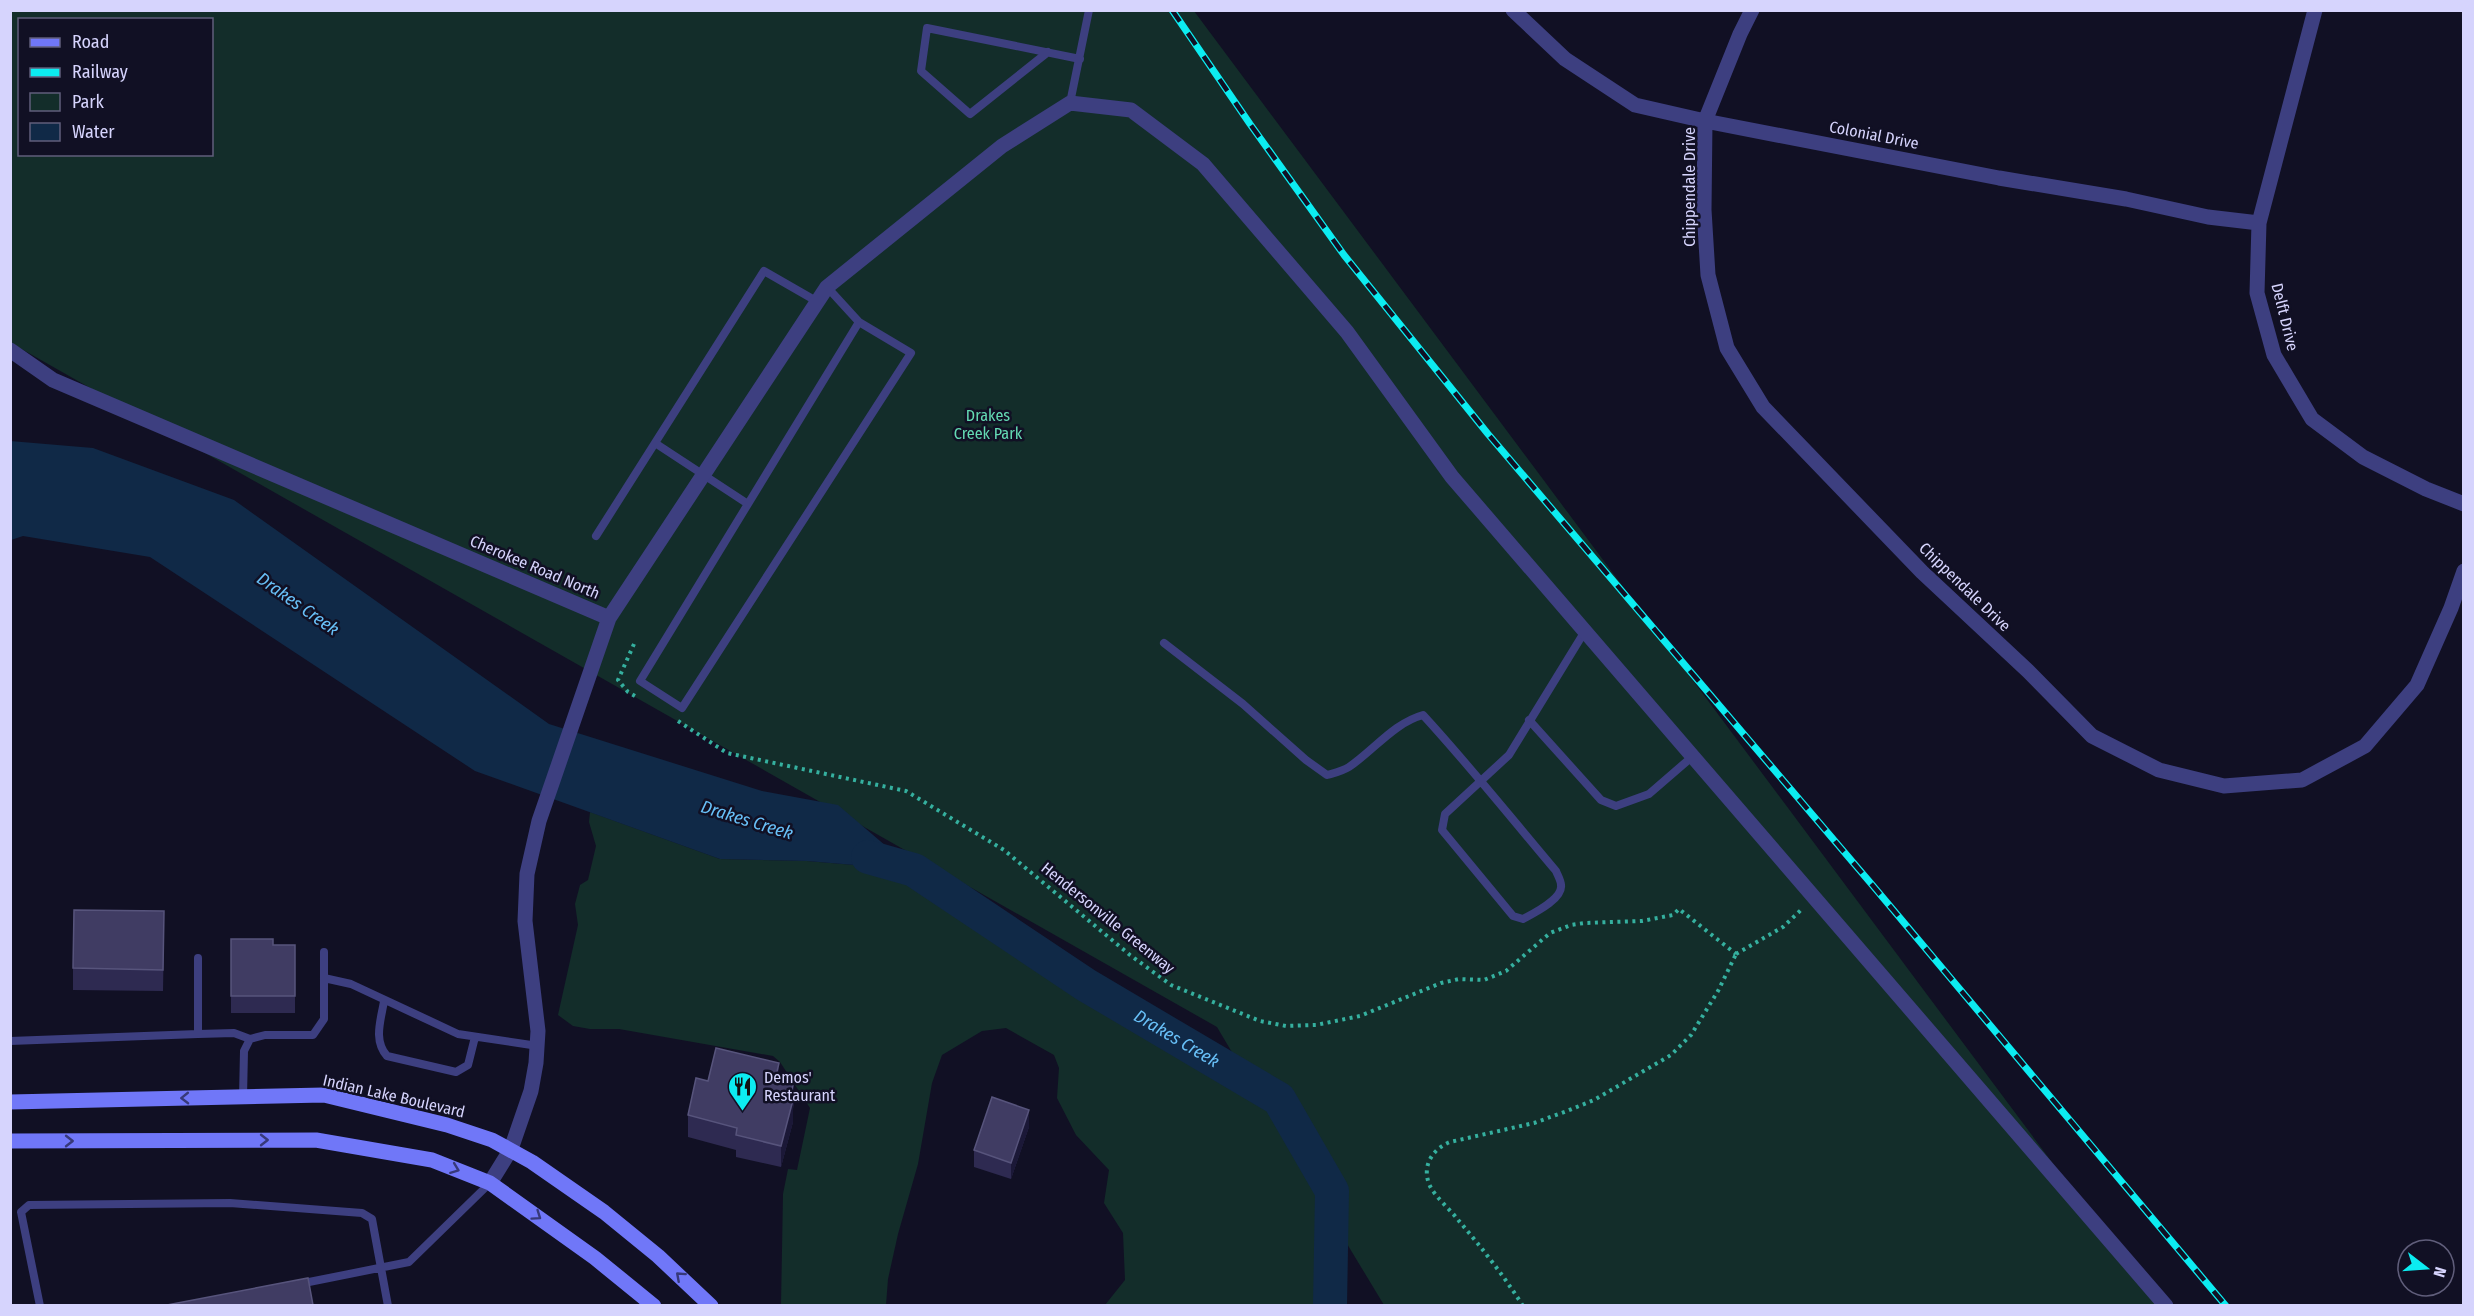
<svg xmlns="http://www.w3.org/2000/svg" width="2474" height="1316" font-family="'Fira Sans Condensed',sans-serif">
<rect width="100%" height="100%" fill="#111024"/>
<path fill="#132d2a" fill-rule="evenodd" d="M11,11H1194L2098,1224L2161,1305H1384L1332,1219L1330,1305H1105L1125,1280L1123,1233L1104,1203L1109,1170L1076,1135L1057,1098L1059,1068L1054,1055L1006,1028L982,1031L942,1055L932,1083L918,1164L898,1234L888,1279L886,1305H781L783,1194L788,1169L797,1170L810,1108L780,1062L773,1056L619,1029H590L573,1026L558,1015L578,925L575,904L580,885L588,880L596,846L589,822L590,812L720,859L807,861L914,870L1086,985L1249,1081L1217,1027L11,343ZM20,20H212V154H20Z"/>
<path fill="#102947" d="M10,441L93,448L234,500L549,724L762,791L838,805L914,870L807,861L720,859L475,771L150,557L23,536L11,540Z"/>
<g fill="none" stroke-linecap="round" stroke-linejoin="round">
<path stroke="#102947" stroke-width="34" id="s1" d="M868,857L914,870L1086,985L1279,1099L1332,1191L1330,1306"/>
<path stroke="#35b09f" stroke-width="4" stroke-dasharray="3 4.5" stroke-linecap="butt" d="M634,644L618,680L628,692L635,696
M678,721L727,753L906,791L1004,850L1130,955L1171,985L1260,1021L1286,1026L1316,1025L1360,1016L1441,983L1459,979L1484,980L1506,971L1550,933L1571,925L1584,923L1642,921L1673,915L1679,909L1736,954
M1736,954L1783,927L1802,909
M1523,1306C1504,1276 1482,1248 1459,1221C1451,1210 1436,1198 1430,1186C1421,1167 1432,1149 1450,1142L1534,1123L1567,1111L1594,1100L1671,1055L1691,1035L1718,991L1736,954"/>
<path stroke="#3d3f80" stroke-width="8" d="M1048,52L970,114L921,71L927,28L1080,59
M1070,103L1089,10
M827,287L859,322L911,353L682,708L640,681L859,322
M655,443L748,504
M596,536L764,271L818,302
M1164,643L1243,704L1306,760L1327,775C1334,773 1343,771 1349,767C1374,750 1394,723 1423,715C1469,765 1512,819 1556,871C1558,876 1561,881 1561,885C1563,899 1534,913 1523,919L1513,916L1442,830L1445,814L1509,755L1585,631
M1529,720L1601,800L1616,806L1649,794L1693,756
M324,978L351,984L458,1034L538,1046
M384,1001C381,1020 373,1040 387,1056L456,1072L468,1065L475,1037
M198,1034L234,1033L250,1039
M10,1041L198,1034V958
M243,1097L244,1051L250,1039L265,1035H313L324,1019V952
M299,1284L409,1262L490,1183
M40,1306L21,1212L29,1205L230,1203L362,1213L372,1219L388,1306"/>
<path stroke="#3d3f80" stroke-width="15" d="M1513,10L1565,59L1635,105L1705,121L1999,178L2126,199L2208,217L2259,223
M1752,10L1740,34L1705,121L1704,210L1708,275L1727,348L1763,407L1922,572L2028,671L2092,736L2159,770L2224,786L2302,780L2365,746L2417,685L2451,608L2464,571
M2315,10L2259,223L2257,293L2274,355L2312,419L2363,457L2426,489L2464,504
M10,350L53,380L609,618
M490,1183L511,1149L531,1091L536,1063L538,1031L525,921L527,874L539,821L609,618L827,287L1002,146L1070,103L1131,110L1203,164L1347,332L1452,477L2166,1306"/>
<path stroke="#7077f8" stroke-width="15" d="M10,1102L324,1095L447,1125L492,1140L532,1162L604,1212L658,1256L711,1306
M10,1141L316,1140L432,1160L490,1183L595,1258L654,1306"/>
<defs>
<path id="rail" d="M1172,10L1250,124L1344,255L1488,434L1874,887L2226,1306"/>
</defs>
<use href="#rail" stroke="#0cecf1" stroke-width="7"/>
<use href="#rail" stroke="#111024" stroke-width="4.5" stroke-dasharray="14" stroke-linecap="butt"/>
</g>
<path fill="#2e2a51" d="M164,933L163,991L73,990V968Z
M231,939L273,945H295V1013H231Z
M779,1077L794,1102L793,1109V1122L781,1167L736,1157V1150L688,1137V1115Z
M1029,1127L1011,1179L974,1167V1150Z"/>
<path fill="#1b1837" d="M779,1063V1085L776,1076Z
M794,1080V1102L793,1109V1122L781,1167V1146Z
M1029,1110V1127L1011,1179V1163Z"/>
<path fill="#403c63" stroke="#57547c" stroke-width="1.5" d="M74,910L164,911L163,970L73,968Z
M231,939H273V945H295V996H231Z
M716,1048L779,1063L776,1076L794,1080L790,1099L793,1100L781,1146L736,1135L737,1128L688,1115L696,1078L708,1081Z
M992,1097L1029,1110L1011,1163L974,1150Z
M308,1278L313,1305H167Z"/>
<defs><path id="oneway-chevron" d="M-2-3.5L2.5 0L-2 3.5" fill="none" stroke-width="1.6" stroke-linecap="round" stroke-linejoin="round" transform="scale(1.5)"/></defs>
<g stroke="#373979">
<use href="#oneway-chevron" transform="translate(185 1098) rotate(179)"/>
<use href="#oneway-chevron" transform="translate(264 1140)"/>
<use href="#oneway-chevron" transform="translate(69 1141)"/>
<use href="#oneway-chevron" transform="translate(455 1169) rotate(21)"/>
<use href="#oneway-chevron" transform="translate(537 1216) rotate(35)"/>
<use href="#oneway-chevron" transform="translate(680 1276) rotate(-138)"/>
</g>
<defs>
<symbol id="restaurant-pin" viewBox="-11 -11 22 30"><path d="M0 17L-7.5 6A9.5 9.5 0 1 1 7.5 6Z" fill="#0cecf1" stroke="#111024"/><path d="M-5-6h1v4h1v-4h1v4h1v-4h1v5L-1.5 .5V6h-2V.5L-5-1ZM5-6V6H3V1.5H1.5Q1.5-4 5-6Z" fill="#111"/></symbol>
</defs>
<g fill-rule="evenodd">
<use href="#restaurant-pin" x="726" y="1070" width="33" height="45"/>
</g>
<g text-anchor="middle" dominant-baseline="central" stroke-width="5" stroke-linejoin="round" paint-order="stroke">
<g font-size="16" fill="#d6d4fd" stroke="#111024">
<text transform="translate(1874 135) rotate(11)">Colonial Drive</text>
<text transform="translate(1689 187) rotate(-90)">Chippendale Drive</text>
<text transform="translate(2285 317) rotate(76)">Delft Drive</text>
<text transform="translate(535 567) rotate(23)">Cherokee Road North</text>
<text transform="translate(1965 587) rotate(44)">Chippendale Drive</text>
<text transform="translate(1108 918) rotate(39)">Hendersonville Greenway</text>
<text transform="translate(394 1096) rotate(13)">Indian Lake Boulevard</text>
</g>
<g font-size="16" fill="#64dab3" stroke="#111024">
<text x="988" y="415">Drakes<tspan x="988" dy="18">Creek Park</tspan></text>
</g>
<g font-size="16" fill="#d6d4fd" stroke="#111024" text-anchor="start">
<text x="764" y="1077">Demos'<tspan x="764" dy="18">Restaurant</tspan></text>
</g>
<g font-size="18" font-style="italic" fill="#68c0f8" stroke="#111024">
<text transform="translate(298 604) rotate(35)">Drakes Creek</text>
<text transform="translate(747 820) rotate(17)">Drakes Creek</text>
<text stroke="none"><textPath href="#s1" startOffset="360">Drakes Creek</textPath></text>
</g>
</g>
<rect width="2474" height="1316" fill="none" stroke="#d6d4fd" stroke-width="24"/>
<rect x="18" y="18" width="195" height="138" fill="#111024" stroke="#605e7b" stroke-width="1.5"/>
<rect x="30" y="38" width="30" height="9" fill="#7077f8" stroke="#605e7b" stroke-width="1.5"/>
<text x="72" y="48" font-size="18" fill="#d6d4fd">Road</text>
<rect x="30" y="68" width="30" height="9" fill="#0cecf1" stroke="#605e7b" stroke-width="1.5"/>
<text x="72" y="78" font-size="18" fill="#d6d4fd">Railway</text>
<rect x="30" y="93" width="30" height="18" fill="#132d2a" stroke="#605e7b" stroke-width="1.5"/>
<text x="72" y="108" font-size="18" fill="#d6d4fd">Park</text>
<rect x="30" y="123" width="30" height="18" fill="#102947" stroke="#605e7b" stroke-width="1.5"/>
<text x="72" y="138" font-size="18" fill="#d6d4fd">Water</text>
<g transform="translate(2426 1268) rotate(107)"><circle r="28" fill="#111024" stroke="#605e7b" stroke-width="1.5"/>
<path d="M0-4.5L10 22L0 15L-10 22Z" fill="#0cecf1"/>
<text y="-9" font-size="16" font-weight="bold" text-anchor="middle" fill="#d6d4fd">N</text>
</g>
</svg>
